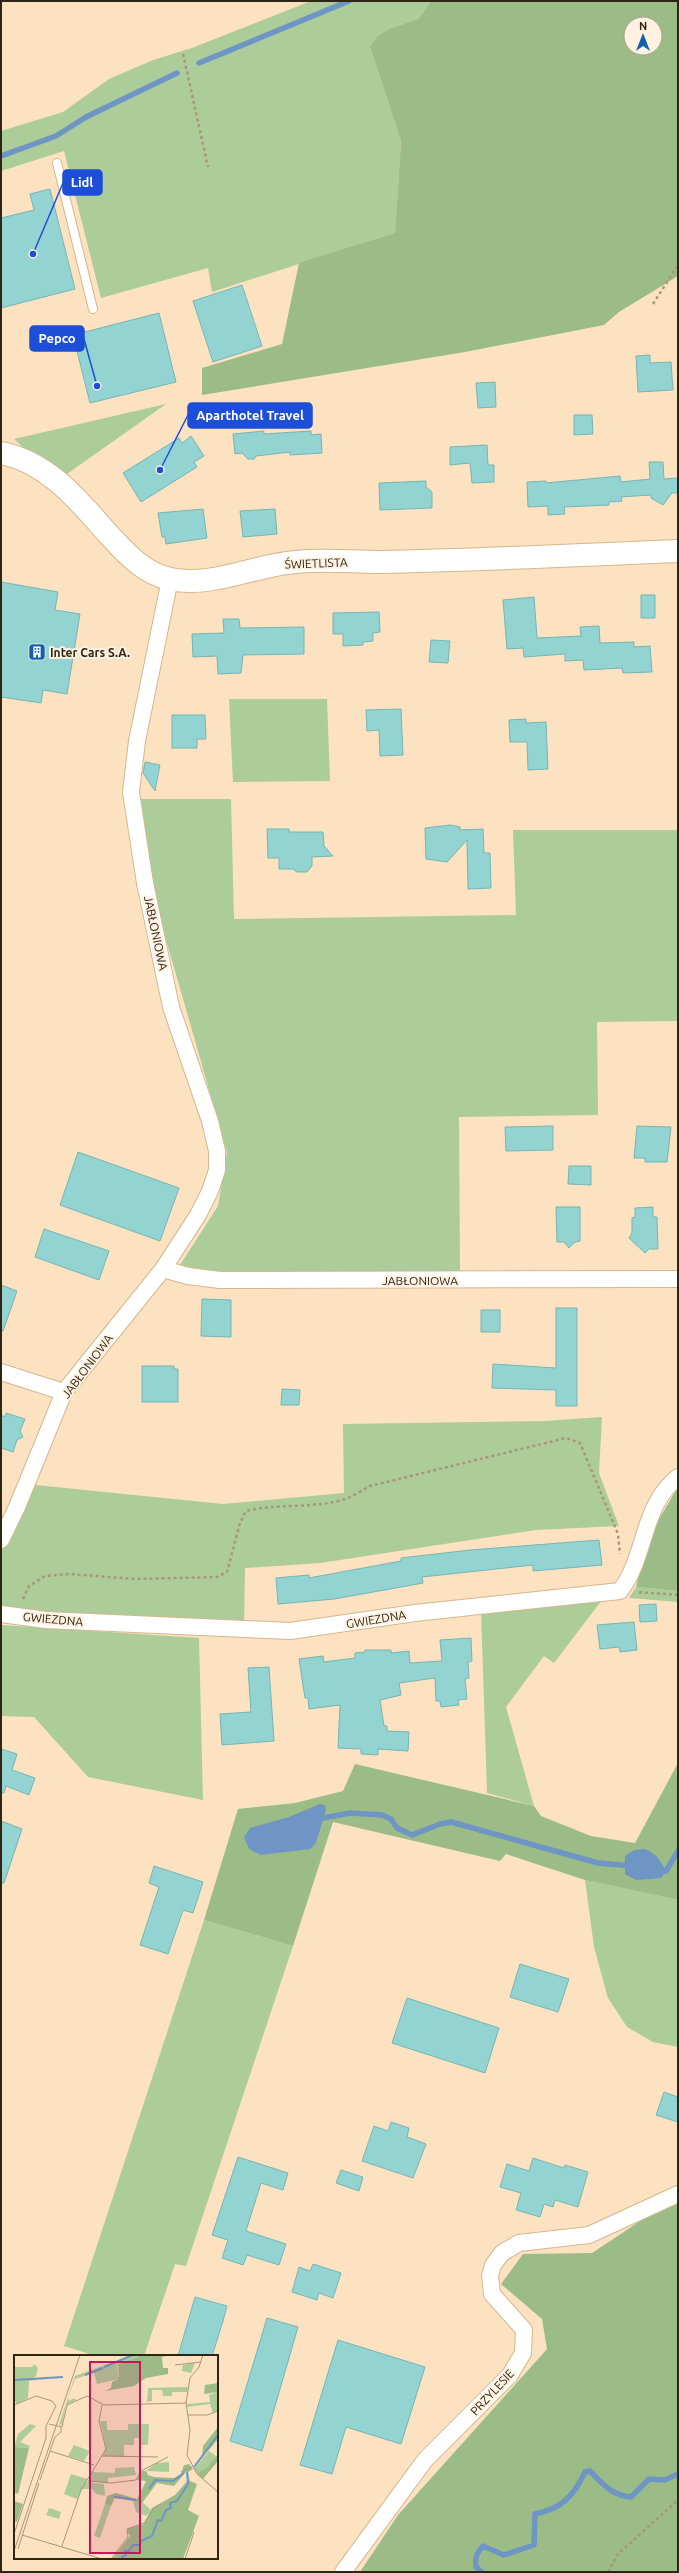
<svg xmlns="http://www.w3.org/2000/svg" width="679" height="2573" font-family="Ubuntu,sans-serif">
<rect width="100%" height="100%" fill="#fce2c1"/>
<path fill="#accc9a" d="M311,1H431L418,19L391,28L370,47L401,141L395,233L212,292L208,268L101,298L64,151L1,171V131L63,112L109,79L153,60L192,48Z
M166,404L67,474L28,452L14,439Z
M229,699H327L330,781L233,782Z
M139,799H231L234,919L516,915L513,830H678V1021L597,1022L598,1115L459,1117L460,1275L229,1274L180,1265L218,1206L227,1152L161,922Z
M602,1417L599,1473L619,1526L536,1530L320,1563L245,1568L244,1629L1,1614V1540L26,1484L223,1504L344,1493L343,1424L545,1421Z
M636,1587L678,1591V1602L629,1598Z
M602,1600L554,1663L544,1656L506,1707L534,1806L487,1793L481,1611Z
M1,1625L199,1638L203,1800L88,1777L34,1717L1,1716Z
M585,1880L678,1900V2047L653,2042L627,2027L608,1998L594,1947Z
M204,1920L293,1946L186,2266L175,2264L144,2356H96L64,2346Z"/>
<path fill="#9bbc87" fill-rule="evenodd" d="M431,1H678V276L619,312L604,325L465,352L202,395V368L282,344L299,263L395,233L401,141L370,47L378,36L391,28L418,19ZM631,24H655V48H631Z
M678,1487V1591L636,1587L649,1536Z
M678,1763V1900L585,1880L506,1854L500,1861L333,1822L293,1946L204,1920L238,1809L295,1803L343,1791L355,1764L534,1806L541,1816L591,1836L635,1843Z
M678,2200V2572H360L398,2515L547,2349L542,2319L501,2284L523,2254L592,2253L669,2202Z"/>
<path fill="#6f95c4" d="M320,1804L325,1805L326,1810L316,1843L310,1849L261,1855L249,1849L244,1837L250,1828L289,1817Z
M645,1849C657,1854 660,1860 666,1871L661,1878L636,1880L625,1874V1856L634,1850Z"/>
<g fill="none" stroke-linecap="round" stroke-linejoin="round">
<path stroke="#6f95c4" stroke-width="5.5" d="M199,63L349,1
M1,156L56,136L86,117L177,73
M318,1819L350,1813L382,1815L391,1819L397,1828L412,1835L440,1824L451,1822L598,1863L632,1866
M660,1870L666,1871L678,1851
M482,2572L476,2567C475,2557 476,2554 483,2546L504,2555L534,2545L535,2514C561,2509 574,2496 585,2472L590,2471C602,2483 612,2496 631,2497L649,2479L665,2480L678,2474"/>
</g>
<path fill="#93d4d2" stroke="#75b5b4" d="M50,189L75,289L1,308V218L34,210L30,194Z
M242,285L262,346L213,362L193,301Z
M159,313L176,382L90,403L73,335Z
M650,355V363L671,362L673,390L638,392L636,356Z
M495,382L496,407L478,408L476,383Z
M574,415H592L593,434L574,435Z
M264,431V434L311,431V435L321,434L322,453L290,455V452L256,456L254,459H248L242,453L235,454L233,434Z
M191,436L204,456L194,462L197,467L141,502L123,473L179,438L182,443Z
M487,445L488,465H494V482L472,483L470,463L450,465V447Z
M649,462H663L664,479L678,478V493H672L663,505L651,498V495L621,497L622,501L609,502V505L564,507L565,514L548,515V506L528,507L527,482L546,481V483L620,476L621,482L650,479Z
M426,481V487L432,492V508L380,510L379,483Z
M203,509L207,538L166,544L165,537H162L158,513Z
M275,509L277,534L243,537L240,511Z
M1,582L58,592L55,610L80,614L67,694L43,690L41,703L1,697Z
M641,595H655V618H641Z
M534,597L537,638L581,636L580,627L599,626L600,643L634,642V647L650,646L652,672L623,673L622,668L584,670L583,660L565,661V654L524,657L523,648L507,649L503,600Z
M379,612L380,632L373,633V641L363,642V645L343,646V634H333V613Z
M223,619H239L240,628L304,627V654L243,655L241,673L218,674L217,656L193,657L192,634L224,633Z
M431,640L450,641L448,663L429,662Z
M401,709L403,755L380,756L379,730L367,731L366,710Z
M172,715H205L206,739H197V748H172Z
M526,719V723L546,722L548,769L528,770L527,742H510L509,720Z
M145,762L160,765L155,791L143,773Z
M450,825L460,827V830L483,829L484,853H490L491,888L468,889L467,840L447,862L426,859L425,828Z
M267,829H289V832H323L324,846L333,856L312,857V866L307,872H297L293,869H279V858H268Z
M553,1126V1150L506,1151L505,1127Z
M637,1126L671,1127L667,1162H645V1158H634Z
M78,1152L179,1188L160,1241L60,1205Z
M569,1166H591V1185L568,1184Z
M556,1207H580V1241L575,1242L569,1248L564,1242H557Z
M653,1207V1217H657L658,1249H649L645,1253L629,1238L632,1233V1218L635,1217V1208Z
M44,1229L109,1251L99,1280L35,1257Z
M1,1285L17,1291L3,1331L1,1330Z
M202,1299L231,1300V1337L201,1336Z
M556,1308H577V1406H556V1390L492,1388L493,1364L556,1368Z
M481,1310H500V1332H481Z
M142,1366H174V1369H178V1402H142Z
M282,1389L300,1390L299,1405H281Z
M6,1413L25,1419L20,1431L23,1437L17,1440L13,1452L1,1448V1415L5,1417Z
M599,1540L602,1565L533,1571V1565L422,1577L423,1583L390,1589L334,1599L278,1604L276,1578L309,1575V1578L401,1561V1558L470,1550Z
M656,1604L657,1621L640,1622L639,1605Z
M634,1622L637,1650L620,1652L619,1647L600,1649L597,1625Z
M471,1638L472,1661L468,1662L469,1678L465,1679L467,1699L458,1700L459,1705L441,1707L440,1701H436L435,1678L399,1683L401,1695L380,1700L384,1726H387V1731L409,1732L408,1751L378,1749V1755L361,1754V1749L338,1748L340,1705L309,1709L308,1698H305L299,1659L323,1656L324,1662L355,1658V1653L365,1652V1650H391V1653L409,1651L410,1663L442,1661L440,1640Z
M269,1667L274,1741L222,1745L220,1714L251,1712L248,1668Z
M1,1749L17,1754L12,1770L35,1778L29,1795L6,1786L4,1793H1Z
M1,1821L22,1829L4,1883H1Z
M154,1866L203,1882L193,1913L183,1910L168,1954L140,1945L159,1887L149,1883Z
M520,1964L569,1979L558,2012L510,1997Z
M407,1998L499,2028L485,2073L392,2043Z
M664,2092L678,2097V2122L656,2115Z
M391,2122L409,2128L407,2137L426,2144L413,2178L362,2161L374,2126L388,2131Z
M238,2157L288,2173L283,2190L261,2183L246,2231L286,2244L279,2265L247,2255L243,2265L222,2258L228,2240L212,2235Z
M533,2158L564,2168L565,2165L588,2172L578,2207L555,2200L553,2207L544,2204L540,2217L516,2210L521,2193L500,2187L507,2164L529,2171Z
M341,2170L363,2177L359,2191L336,2183Z
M313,2264L341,2273L333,2298L319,2293L317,2300L292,2292L299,2267L310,2271Z
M195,2297L227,2306L223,2321L212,2356H178Z
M267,2318L298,2327L262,2451L230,2441Z
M338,2340L425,2367L401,2444L346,2427L332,2474L300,2465Z"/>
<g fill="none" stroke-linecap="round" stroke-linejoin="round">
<defs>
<path id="lane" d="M57,163L93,309"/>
<path id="street" d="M163,1269L188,1276L220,1280L678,1279
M1,1372L64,1392
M1,1540L17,1507L64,1392L163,1269L198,1215L210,1191L217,1170V1151L210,1121L171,1007L145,883L131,792L137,741L170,579
M1,1614L46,1620L290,1631L415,1613L620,1591C647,1556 641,1506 678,1477
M343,2572L425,2460L510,2375L523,2353L524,2330L492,2294L490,2276L493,2265L502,2253L519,2243L589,2235L678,2194"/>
<path id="secondary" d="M1,453C48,462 79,501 109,535C127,554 143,573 170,579C212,588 254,565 296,562C323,559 352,562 379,562C479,560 578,555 678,551"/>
</defs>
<use href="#lane" stroke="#d5b68d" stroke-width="10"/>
<use href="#street" stroke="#d5b68d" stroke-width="18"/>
<use href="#secondary" stroke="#d5b68d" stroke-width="24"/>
<path stroke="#aa957b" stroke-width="2.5" stroke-dasharray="3 3" stroke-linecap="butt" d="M183,54L208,167
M653,304L678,265
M639,1592L678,1595
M23,1599L29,1586L45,1576L69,1574L135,1579L217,1577L227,1572L240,1523L246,1511C277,1503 316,1509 345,1499C354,1496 362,1490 370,1486L566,1438L580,1443L618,1534L620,1554
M608,2572L618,2554L678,2500"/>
<use href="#lane" stroke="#fff" stroke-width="8"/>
<use href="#street" stroke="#fff" stroke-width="16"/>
<use href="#secondary" stroke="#fff" stroke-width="22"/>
</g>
<defs>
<symbol id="building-square" viewBox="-11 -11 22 22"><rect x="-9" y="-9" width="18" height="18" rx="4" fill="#135fae" stroke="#fff2e1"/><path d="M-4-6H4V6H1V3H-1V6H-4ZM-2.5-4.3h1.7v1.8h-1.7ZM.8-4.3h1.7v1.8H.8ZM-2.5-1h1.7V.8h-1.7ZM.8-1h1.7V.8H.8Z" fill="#fff"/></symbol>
</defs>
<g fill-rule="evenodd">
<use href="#building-square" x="27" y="642" width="20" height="20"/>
</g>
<g text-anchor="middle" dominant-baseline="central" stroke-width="4" stroke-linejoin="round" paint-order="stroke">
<g font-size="12" fill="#302414" stroke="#fff2e1">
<text transform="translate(316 563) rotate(-2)">ŚWIETLISTA</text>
<text transform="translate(156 933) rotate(78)">JABŁONIOWA</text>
<text x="420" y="1280">JABŁONIOWA</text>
<text transform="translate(87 1366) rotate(-53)">JABŁONIOWA</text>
<text transform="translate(53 1619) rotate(5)">GWIEZDNA</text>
<text transform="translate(376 1619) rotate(-9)">GWIEZDNA</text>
<text transform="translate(492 2392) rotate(-47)">PRZYLESIE</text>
</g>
<g font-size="12" font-weight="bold" fill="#302414" stroke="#fff2e1" text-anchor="start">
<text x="50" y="652">Inter Cars S.A.</text>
</g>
</g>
<g transform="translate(14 2355)">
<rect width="204" height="204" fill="#fce2c1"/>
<path d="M118,0H126L103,11L105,24L83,29L80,18L61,24L54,43L55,46L60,43L62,45L52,50L48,69L45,70L61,21ZM181,8L177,18L168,16L169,10ZM20,9L24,13L22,21L19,23L25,25L54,21L15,26L14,43L3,49L0,44V12H18ZM174,32L173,37H158V41H149L148,35H138V46L133,47L134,33ZM204,37V55L199,58L196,49L173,52V49L196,47L195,40ZM86,66H93V75H114V69H135L134,90H127V83H120V90H110V102L89,101L92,92ZM16,69L22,71L6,87L16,91L15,93L0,92L4,79ZM60,90L76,96L70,106L54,101ZM195,96L202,101L192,115L183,118L180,114ZM155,107V117L132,116L142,108ZM120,112L122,120L94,123V128L74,126L78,117L101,118V113ZM57,119L74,124L63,144L50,139ZM73,127L90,129L91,141L82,139L78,134H68ZM119,146L128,147L137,155L136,158L132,161L122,157ZM91,149L97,151L86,183L80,181ZM35,153L47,157L45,164L32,160Z" fill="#accc9a"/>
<path d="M127,0H155L148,2L149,13H154V19L132,23L120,31L91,36L97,33L98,27L105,24L104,10ZM204,28V37L190,39L191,30ZM204,72V84L180,113L188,100L189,91ZM0,92L15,93L4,139L0,137ZM204,99V106L189,124L183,118L192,114ZM175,109L179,114L174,117L176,126L183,129L174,155L185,161L169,204H98L116,181L113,176L114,174L130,169L138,153L161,140L175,124L172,117L160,131L143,128L128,148L101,142L97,151L91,149L93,141L102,138L123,144L132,126L123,125L128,116H132L134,120L140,122L160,123L167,119L170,110ZM0,146L9,149L3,167L0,166Z" fill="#9bbc87"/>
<path fill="none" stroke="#6f95c4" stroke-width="2" d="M90,12L119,0M71,20L89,13M0,25L49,22M180,112L204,80M135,134L141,125L159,126L170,118M100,142L122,145M110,204L108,202L112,200L111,196H115L119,190H126L127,186L138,181L144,165L147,166L152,155L157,153L156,148L163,146L174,129L173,117"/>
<path fill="none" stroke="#aa967c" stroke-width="1" d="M189,0L185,12L176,23L172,48L176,75L173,100L183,119L204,137M161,10L187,7M0,50L22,41L38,46L42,51L32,71V83L0,179M174,60H193L204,56M35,69L48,72L53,50L73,41L90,50L172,48M36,96L80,110M88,101L144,102M167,117L178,112M26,125L41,82L47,77V72M74,126L97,128L122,125L127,116L154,102M8,180L88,204M48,191L67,135L92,94L85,66L88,50M4,194L25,128M0,196L66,0M97,204L114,182L113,174L130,168L140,153L147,149M171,204L180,177"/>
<path fill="#c2185b" fill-opacity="0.15" stroke="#c2185b" stroke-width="2" d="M76,7H126V198H76Z"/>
<rect width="204" height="204" fill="none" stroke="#302414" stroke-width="2"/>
</g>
<path fill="none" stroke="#1d4ed8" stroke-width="1.5" d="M33 254L63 183M97 386L84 339M160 470L188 415"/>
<g fill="#1d4ed8" stroke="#fff2e1" stroke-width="1.5">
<circle cx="33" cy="254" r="4"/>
<circle cx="97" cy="386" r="4"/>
<circle cx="160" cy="470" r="4"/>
</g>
<g fill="#1d4ed8" stroke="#1d4ed8" stroke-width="1.5">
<rect x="63" y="170" width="39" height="25" rx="4"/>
<rect x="30" y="326" width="54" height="25" rx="4"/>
<rect x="188" y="403" width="124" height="25" rx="4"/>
</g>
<g font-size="13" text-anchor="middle" font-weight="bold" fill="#fff">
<text x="82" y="187">Lidl</text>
<text x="57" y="343">Pepco</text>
<text x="250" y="420">Aparthotel Travel</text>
</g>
<rect width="679" height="2573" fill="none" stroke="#302414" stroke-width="4"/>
<g transform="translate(643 36)"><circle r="19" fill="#fff2e1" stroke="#aca08f"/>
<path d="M0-3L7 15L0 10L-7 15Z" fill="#135fae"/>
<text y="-6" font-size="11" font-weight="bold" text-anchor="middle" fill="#302414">N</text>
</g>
</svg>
